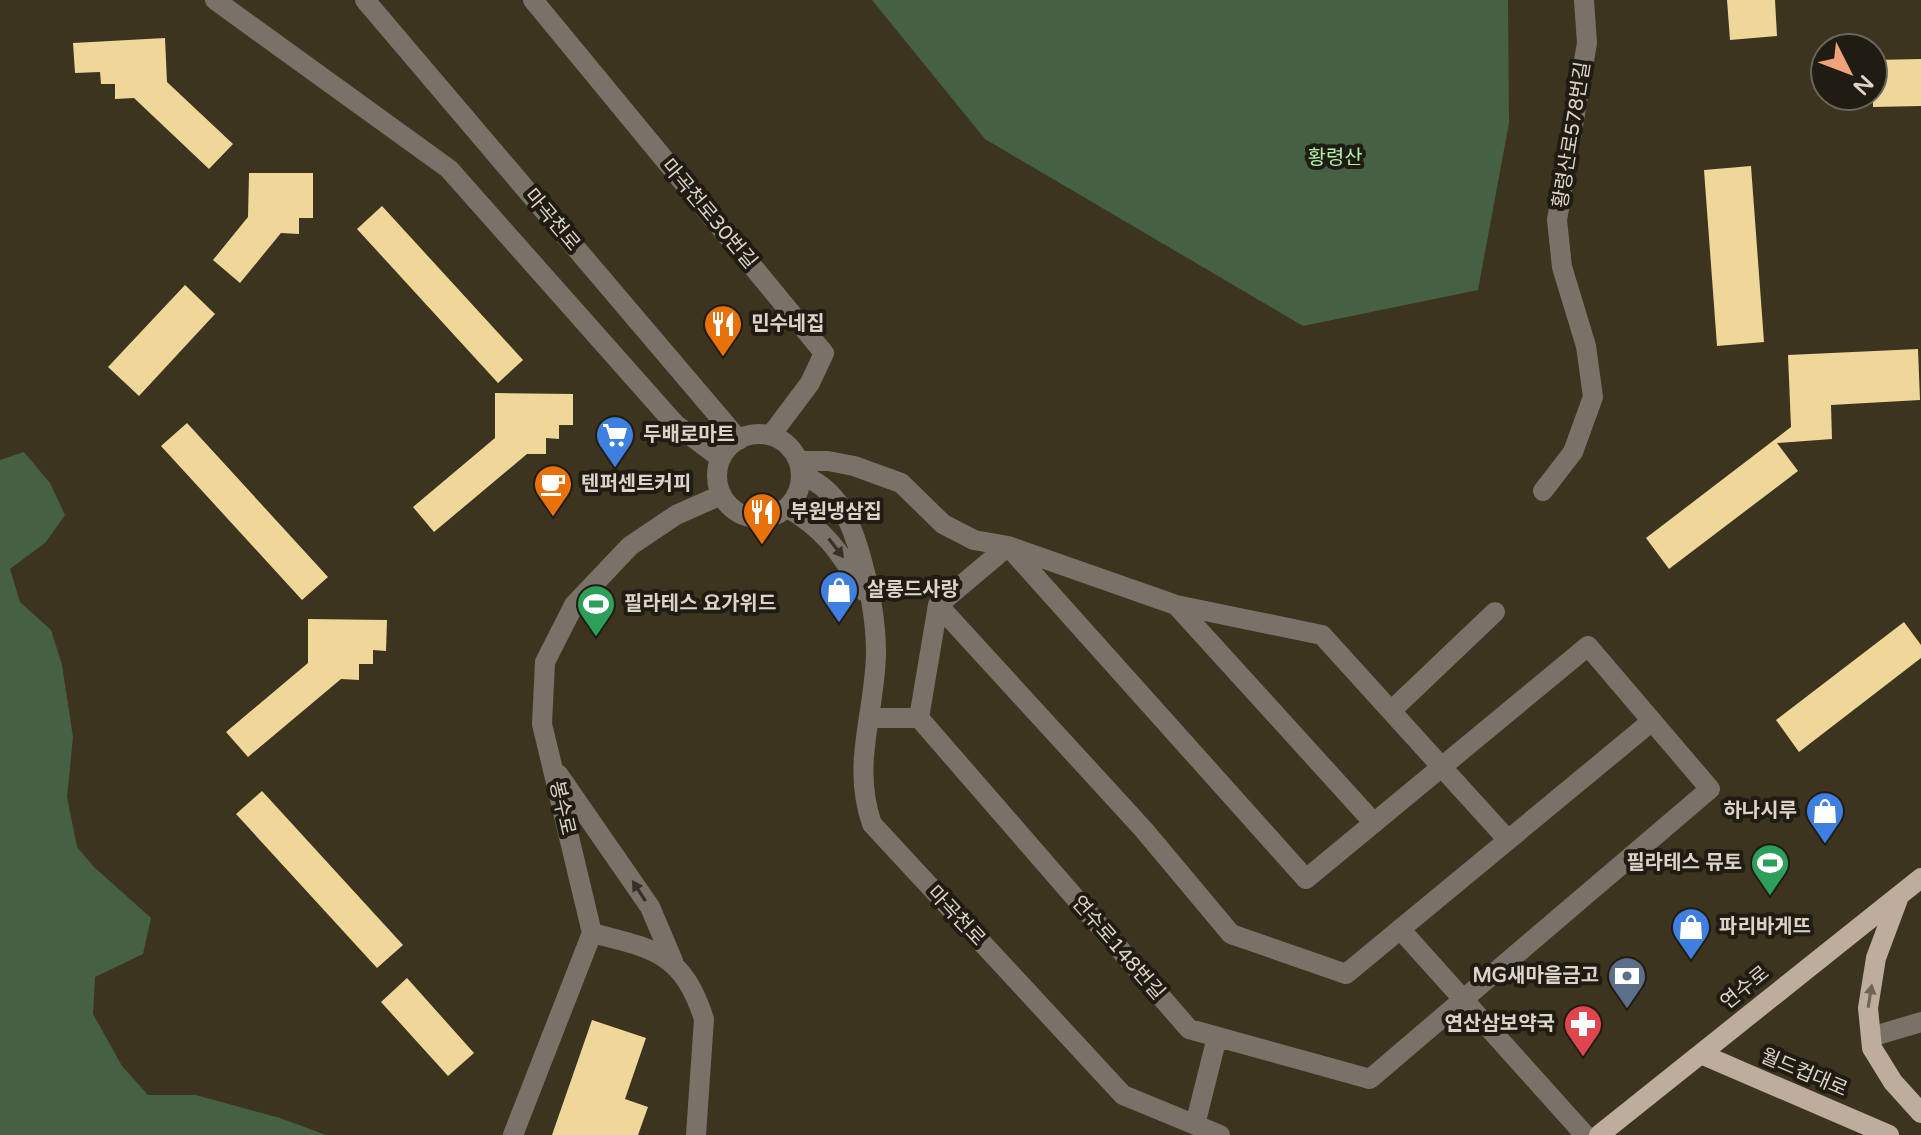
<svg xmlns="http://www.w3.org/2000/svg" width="1921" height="1135" font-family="'Varela Round','Noto Sans KR',sans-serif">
<rect width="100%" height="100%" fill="#3c341f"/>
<path fill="#456043" d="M872,0H1508L1509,123L1478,290L1303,326L985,139Z
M24,452L50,483L65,515L45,543L10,569L20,602L51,630L62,665L73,737L67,797L77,847L94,867L151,918L143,954L95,977L93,1014L122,1066L148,1095H196L280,1118L326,1135H0V460Z"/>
<path fill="#efd79a" d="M1727,0H1775L1777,36L1730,40Z
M165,38L167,82L233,144L209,169L134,98L115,99V84H101L100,72L75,73L73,43Z
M1921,59V106L1873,107V60Z
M1751,166L1764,342L1717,346L1704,170Z
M249,173H313V218H299V234L281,233L240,283L213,260L248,217Z
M382,206L523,360L498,383L357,229Z
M185,285L215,314L139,396L108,367Z
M1918,349L1920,400L1831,405L1832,439L1777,443L1798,471L1669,569L1646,538L1791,427L1788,355Z
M495,393L573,394V425H559V439L546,438V454H527L434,532L413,507L495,438Z
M187,423L328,577L302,600L161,446Z
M308,619L387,620L386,651L373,650V664H359V680L341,679L248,757L226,732L308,663Z
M1904,622L1921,645V658L1799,752L1776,720Z
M262,791L403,945L377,968L236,814Z
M407,978L474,1053L448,1076L381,1002Z
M592,1020L646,1038L625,1099L648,1107L638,1135H552Z"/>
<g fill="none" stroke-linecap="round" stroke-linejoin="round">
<path stroke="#7a7169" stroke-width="20" d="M215,0L449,169L675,424L719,457
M365,0L739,440
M533,0L824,353L810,383L771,435
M717 476a42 42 0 1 1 84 0a42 42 0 1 1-84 0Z
M799,461H828L854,466L901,483L943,524L974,540L1008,546L1176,605L1322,635L1508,840
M802,475C834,488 847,513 857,544C868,579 876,616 876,653C875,714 851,764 872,824L1123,1095L1220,1135
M1543,491L1573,452L1593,397L1586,346L1562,267L1557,220L1587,43L1584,0
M788,508C829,533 839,553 865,592
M1008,546L1306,879L1588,646L1710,789L1370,1079L1189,1029L919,718L938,605Z
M938,605L1144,830L1231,934L1346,974L1652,721
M1176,605L1374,823
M1391,711L1495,612
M870,718H919
M558,774L650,907L673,961
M1400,929L1585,1135
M1871,1037L1921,1022
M1195,1125L1217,1037
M513,1135L592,933
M696,1135L704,1019C682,952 654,949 592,933L542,724L545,662L574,605L630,546L676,515L719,496"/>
<path stroke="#bead9c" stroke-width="20" d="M1898,899L1876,958L1868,1008L1872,1048L1893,1082L1921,1113
M1701,1054L1889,1135
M1599,1135L1921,878"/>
</g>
<defs><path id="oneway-solid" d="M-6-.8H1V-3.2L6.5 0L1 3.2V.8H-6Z" transform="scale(2)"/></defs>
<g fill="#363128">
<use href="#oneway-solid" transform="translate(836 548) rotate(52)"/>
<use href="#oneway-solid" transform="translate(639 891) rotate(-123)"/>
</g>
<use fill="#6f6458" href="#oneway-solid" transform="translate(1870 996) rotate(-81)"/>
<defs>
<symbol id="restaurant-pin" viewBox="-11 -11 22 30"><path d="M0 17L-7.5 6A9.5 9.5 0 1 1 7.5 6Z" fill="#e8710a" stroke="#201c13"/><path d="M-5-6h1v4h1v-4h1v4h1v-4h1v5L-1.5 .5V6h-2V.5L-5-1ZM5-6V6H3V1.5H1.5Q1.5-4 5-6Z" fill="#fff"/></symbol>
<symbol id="supermarket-pin" viewBox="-11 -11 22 30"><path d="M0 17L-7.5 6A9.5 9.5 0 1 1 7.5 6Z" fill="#3f7fe0" stroke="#201c13"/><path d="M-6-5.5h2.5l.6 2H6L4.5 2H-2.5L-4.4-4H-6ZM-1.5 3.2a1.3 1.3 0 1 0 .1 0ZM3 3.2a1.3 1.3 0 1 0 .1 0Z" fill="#fff"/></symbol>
<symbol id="cafe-pin" viewBox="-11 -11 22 30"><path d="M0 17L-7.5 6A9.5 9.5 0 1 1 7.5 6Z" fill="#e8710a" stroke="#201c13"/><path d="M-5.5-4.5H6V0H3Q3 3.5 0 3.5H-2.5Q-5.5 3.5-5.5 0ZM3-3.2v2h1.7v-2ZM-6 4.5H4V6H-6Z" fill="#fff"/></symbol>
<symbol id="shop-pin" viewBox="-11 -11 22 30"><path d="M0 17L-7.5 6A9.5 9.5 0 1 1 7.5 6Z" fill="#3f7fe0" stroke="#201c13"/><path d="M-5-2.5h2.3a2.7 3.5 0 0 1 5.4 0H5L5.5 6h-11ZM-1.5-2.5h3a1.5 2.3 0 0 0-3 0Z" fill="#fff"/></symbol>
<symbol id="stadium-pin" viewBox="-11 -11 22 30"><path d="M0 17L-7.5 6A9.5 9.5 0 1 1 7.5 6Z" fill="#2e9e5b" stroke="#201c13"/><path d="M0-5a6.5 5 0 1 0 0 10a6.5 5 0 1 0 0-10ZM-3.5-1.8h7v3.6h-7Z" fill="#fff"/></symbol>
<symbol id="bank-pin" viewBox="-11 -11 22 30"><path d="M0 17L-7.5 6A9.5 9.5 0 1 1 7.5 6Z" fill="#5c6f8a" stroke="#201c13"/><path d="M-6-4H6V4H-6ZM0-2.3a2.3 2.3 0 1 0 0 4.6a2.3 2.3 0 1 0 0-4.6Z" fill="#fff"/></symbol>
<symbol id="pharmacy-pin" viewBox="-11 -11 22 30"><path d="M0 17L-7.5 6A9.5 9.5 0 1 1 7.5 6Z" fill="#e0444e" stroke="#201c13"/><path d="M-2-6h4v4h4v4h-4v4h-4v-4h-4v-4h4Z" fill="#fff"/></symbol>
</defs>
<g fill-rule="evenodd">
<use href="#restaurant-pin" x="701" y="302" width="44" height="60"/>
<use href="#supermarket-pin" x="593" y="413" width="44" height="60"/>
<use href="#cafe-pin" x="531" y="462" width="44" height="60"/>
<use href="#restaurant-pin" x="740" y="490" width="44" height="60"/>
<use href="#shop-pin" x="817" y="568" width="44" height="60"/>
<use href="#stadium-pin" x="574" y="582" width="44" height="60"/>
<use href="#shop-pin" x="1803" y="789" width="44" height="60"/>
<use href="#stadium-pin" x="1748" y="841" width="44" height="60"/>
<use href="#shop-pin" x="1669" y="905" width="44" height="60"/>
<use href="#bank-pin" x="1605" y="954" width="44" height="60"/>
<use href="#pharmacy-pin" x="1561" y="1002" width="44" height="60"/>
</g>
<g text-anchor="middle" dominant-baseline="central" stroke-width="8" stroke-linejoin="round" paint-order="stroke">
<g font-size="20" fill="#dad5c8" stroke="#201c13">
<text transform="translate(1572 135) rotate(-81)">황령산로578번길</text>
<text transform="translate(709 214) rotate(50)">마곡천로30번길</text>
<text transform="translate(552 220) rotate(50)">마곡천로</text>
<text transform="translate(562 808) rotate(77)">봉수로</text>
<text transform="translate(956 916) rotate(47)">마곡천로</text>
<text transform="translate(1118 948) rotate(49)">연수로148번길</text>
<text transform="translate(1745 988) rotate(-39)">연수로</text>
<text transform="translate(1804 1073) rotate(23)">월드컵대로</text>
</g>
<g font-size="20" fill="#b0f0ab" stroke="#201c13">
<text x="1335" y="158">황령산</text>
</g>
<g font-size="20" font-weight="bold" fill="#dad5c8" stroke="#201c13" text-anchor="start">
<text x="751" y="324">민수네집</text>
<text x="643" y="435">두배로마트</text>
<text x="581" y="484">텐퍼센트커피</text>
<text x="790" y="512">부원냉삼집</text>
<text x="867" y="590">살롱드사랑</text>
<text x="624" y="604">필라테스 요가위드</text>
<text x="1797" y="811" text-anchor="end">하나시루</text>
<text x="1742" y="863" text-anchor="end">필라테스 뮤토</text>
<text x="1719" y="927">파리바게뜨</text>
<text x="1599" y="976" text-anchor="end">MG새마을금고</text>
<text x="1555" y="1024" text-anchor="end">연산삼보약국</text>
</g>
</g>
<g transform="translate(1849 72) rotate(132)"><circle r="38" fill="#201c13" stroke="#6a665b" stroke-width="2"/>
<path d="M0-6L14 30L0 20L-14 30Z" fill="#f0a279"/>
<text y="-12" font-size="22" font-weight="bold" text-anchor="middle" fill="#dad5c8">N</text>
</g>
</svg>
